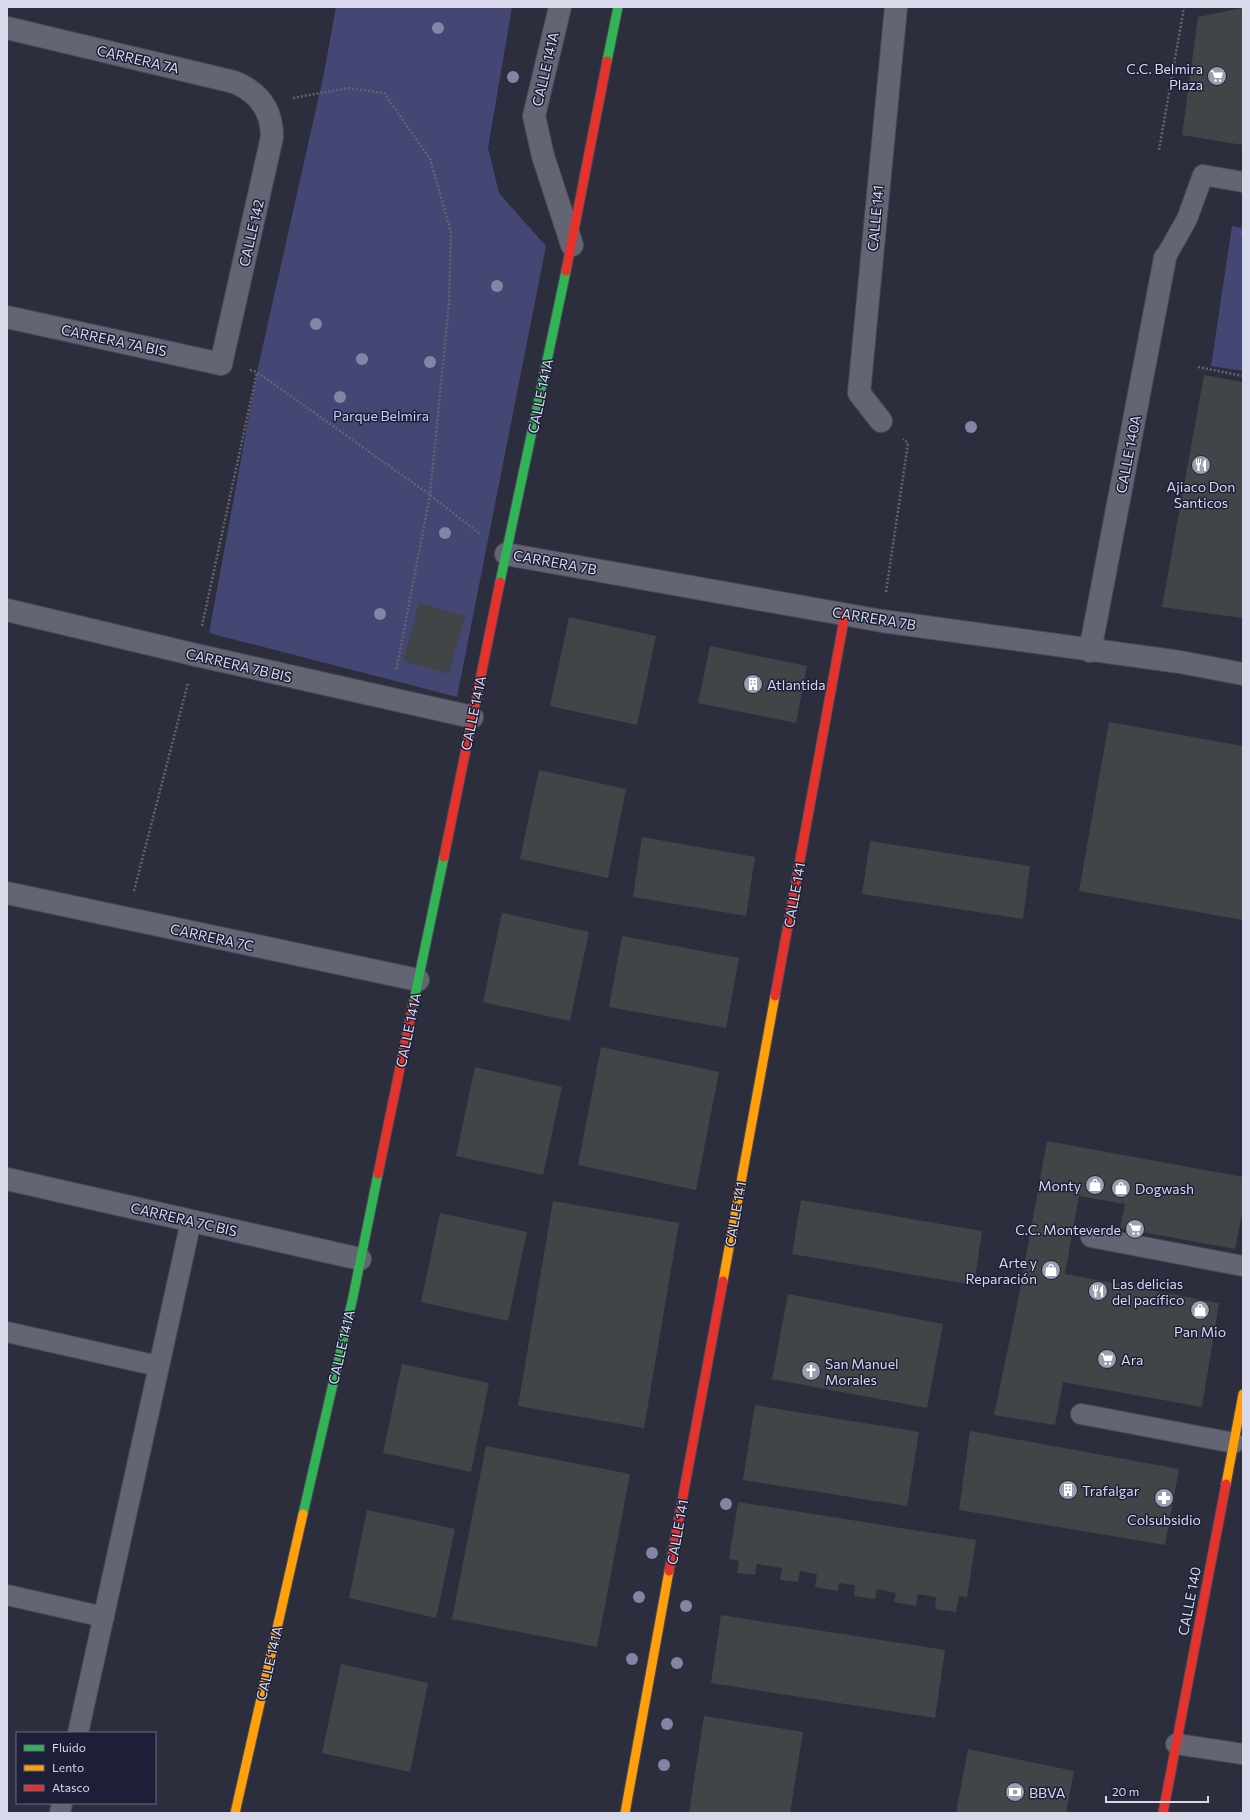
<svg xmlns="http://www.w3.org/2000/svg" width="1250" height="1820" font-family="Commissioner,sans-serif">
<rect width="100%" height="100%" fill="#2d2e3d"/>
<path fill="#444673" d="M336,7H512L488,148L499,193L546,246L457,697L209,633L257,372L324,73Z
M1232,226L1243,228V371L1211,366Z"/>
<path fill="#424547" d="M1243,8V145L1182,135L1198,17Z
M1204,375L1243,382V618L1162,607Z
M419,603L465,616L449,674L403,661Z
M569,617L656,636L637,725L550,706Z
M710,646L807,666L796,723L698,703Z
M1109,722L1243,746V920L1079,891Z
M539,770L626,789L608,878L520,859Z
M642,837L755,857L746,916L633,897Z
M870,841L1030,866L1023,919L862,894Z
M502,913L589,932L570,1021L483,1002Z
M622,936L739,958L726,1028L609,1007Z
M601,1047L719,1072L696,1190L578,1165Z
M475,1067L562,1087L543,1175L456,1156Z
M1047,1141L1243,1177V1209L1235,1249L1120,1228L1125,1204L1079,1196L1065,1274L1219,1303L1202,1407L1063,1382L1055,1425L994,1415L1018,1300Z
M801,1200L982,1231L974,1285L792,1254Z
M553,1201L679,1223L644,1428L518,1406Z
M440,1213L527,1232L508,1321L421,1302Z
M788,1294L943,1324L927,1408L772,1379Z
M402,1364L489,1383L471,1472L383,1453Z
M755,1405L919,1432L907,1506L743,1480Z
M970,1431L1179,1469L1165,1545L959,1510Z
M486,1446L630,1474L597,1647L452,1619Z
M738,1502L976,1540L967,1597L959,1596L956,1612L935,1609L936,1597L918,1594L916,1606L894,1602L896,1593L877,1589L875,1599L854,1596L855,1585L839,1583L838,1591L815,1587L817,1574L800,1571L798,1582L780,1580L782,1568L757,1564L755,1575L737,1573L739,1561L729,1559Z
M367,1510L455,1529L436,1618L349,1598Z
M721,1615L945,1650L935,1718L711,1683Z
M341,1664L428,1683L410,1772L322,1753Z
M704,1716L803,1732L790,1813H689Z
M968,1749L1074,1771L1066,1813H956Z"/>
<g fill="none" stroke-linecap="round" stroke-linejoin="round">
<defs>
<path id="lane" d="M1165,258L1187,219L1203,175L1243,182
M1091,1237L1243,1266
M7,1332L158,1366
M1081,1414L1234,1443
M7,1595L104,1617
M78,1733L191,1221
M1176,1744L1243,1754
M60,1813L62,1803"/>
<path id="street" d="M560,7L534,116L543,156L572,245
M7,28L234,82C259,92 272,110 272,137L221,364L7,317
M881,421L859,393L896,7
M506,554L882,621L1180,662L1243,674
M7,610L196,655L472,717
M1090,651L1165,258
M7,893L418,980
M7,1179L360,1259"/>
<path id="fast" d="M607,61L618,7
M500,582L566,271
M413,1005L444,857
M303,1514L353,1297L378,1174"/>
<path id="slow" d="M723,1281L775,996
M1226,1484L1243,1394
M235,1813L303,1514
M625,1813L669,1571"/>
<path id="jam" d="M566,271L607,61
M444,857L500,582
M775,996L845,614
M378,1174L413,1005
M669,1571L723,1281
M1163,1813L1226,1484"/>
</defs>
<use href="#lane" stroke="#4a4a57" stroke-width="22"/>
<use href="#street" stroke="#4a4a57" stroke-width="24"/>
<use href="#fast" stroke="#4a4a57" stroke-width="11"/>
<use href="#slow" stroke="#4a4a57" stroke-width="11"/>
<use href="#jam" stroke="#4a4a57" stroke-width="11"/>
<path stroke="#63646f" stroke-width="2.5" stroke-dasharray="2 2" stroke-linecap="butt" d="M293,98L348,88L384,93L430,159L451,232L449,303L430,495L396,671
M1159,150L1184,7
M1242,234L1243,230
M1198,367L1243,376
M250,370L257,372L430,495L480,534
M886,592L908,443L903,439
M202,626L257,372
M134,891L188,683"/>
<use href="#lane" stroke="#646573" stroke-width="20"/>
<use href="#street" stroke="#646573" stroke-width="22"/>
<use href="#fast" stroke="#30b455" stroke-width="9"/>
<use href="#slow" stroke="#ff9f0a" stroke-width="9"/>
<use href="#jam" stroke="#e5322d" stroke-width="9"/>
</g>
<g fill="#8285a3">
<circle cx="438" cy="28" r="6"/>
<circle cx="513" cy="77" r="6"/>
<circle cx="497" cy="286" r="6"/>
<circle cx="316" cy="324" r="6"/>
<circle cx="362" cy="359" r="6"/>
<circle cx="430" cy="362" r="6"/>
<circle cx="340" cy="397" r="6"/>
<circle cx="971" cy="427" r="6"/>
<circle cx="445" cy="533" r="6"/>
<circle cx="380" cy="614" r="6"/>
<circle cx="726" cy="1504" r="6"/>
<circle cx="652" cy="1553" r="6"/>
<circle cx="639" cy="1597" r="6"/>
<circle cx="686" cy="1606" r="6"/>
<circle cx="632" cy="1659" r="6"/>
<circle cx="677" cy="1663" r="6"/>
<circle cx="667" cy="1724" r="6"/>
<circle cx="664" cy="1765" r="6"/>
</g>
<defs>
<symbol id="supermarket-disc" viewBox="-11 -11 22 22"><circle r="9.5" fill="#9c9eaf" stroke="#1d1f39"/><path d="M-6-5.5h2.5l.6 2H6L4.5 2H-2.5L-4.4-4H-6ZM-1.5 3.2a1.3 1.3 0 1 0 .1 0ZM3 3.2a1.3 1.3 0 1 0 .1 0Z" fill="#fff"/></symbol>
<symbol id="restaurant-disc" viewBox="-11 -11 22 22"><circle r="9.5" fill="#9c9eaf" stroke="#1d1f39"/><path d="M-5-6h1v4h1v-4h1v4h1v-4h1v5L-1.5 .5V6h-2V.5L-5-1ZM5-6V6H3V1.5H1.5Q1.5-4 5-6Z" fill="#fff"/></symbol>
<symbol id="building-disc" viewBox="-11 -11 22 22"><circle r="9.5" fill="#9c9eaf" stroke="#1d1f39"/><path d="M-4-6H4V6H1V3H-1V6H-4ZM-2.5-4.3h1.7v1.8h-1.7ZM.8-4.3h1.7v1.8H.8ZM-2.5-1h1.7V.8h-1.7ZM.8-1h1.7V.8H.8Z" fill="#fff"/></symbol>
<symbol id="shop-disc" viewBox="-11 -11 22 22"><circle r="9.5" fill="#9c9eaf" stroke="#1d1f39"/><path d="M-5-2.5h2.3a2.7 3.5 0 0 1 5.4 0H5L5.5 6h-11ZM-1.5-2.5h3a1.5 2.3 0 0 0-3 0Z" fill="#fff"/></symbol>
<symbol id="church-disc" viewBox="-11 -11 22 22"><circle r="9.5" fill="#9c9eaf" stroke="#1d1f39"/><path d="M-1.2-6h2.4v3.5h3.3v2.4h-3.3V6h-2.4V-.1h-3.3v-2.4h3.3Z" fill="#fff"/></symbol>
<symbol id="pharmacy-disc" viewBox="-11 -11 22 22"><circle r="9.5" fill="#9c9eaf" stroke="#1d1f39"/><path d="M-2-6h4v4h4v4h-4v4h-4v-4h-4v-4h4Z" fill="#fff"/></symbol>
<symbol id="bank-disc" viewBox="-11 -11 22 22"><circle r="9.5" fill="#9c9eaf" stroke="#1d1f39"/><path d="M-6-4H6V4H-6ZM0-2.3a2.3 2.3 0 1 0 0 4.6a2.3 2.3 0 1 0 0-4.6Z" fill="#fff"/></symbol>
</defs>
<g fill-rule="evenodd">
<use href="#supermarket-disc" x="1206" y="65" width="22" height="22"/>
<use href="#restaurant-disc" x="1190" y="454" width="22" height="22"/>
<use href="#building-disc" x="742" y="673" width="22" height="22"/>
<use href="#shop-disc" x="1084" y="1174" width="22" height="22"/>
<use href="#shop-disc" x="1110" y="1177" width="22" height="22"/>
<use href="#supermarket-disc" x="1124" y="1218" width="22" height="22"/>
<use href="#shop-disc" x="1040" y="1259" width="22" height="22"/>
<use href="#restaurant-disc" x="1087" y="1280" width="22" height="22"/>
<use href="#shop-disc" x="1189" y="1299" width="22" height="22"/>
<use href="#supermarket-disc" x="1096" y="1348" width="22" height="22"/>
<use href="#church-disc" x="800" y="1360" width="22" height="22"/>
<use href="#building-disc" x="1057" y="1479" width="22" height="22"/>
<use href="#pharmacy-disc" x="1153" y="1487" width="22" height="22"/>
<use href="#bank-disc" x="1004" y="1781" width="22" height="22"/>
</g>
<g text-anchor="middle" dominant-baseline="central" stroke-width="3" stroke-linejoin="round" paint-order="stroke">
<g font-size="14" fill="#d8daec" stroke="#1d1f39">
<text transform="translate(138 59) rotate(13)">CARRERA 7A</text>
<text transform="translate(545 69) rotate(-77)">CALLE 141A</text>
<text transform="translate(875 218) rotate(-85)">CALLE 141</text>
<text transform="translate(251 233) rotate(-77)">CALLE 142</text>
<text transform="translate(114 340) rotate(12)">CARRERA 7A BIS</text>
<text transform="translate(540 396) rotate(-78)">CALLE 141A</text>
<text transform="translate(1128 454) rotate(-79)">CALLE 140A</text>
<text transform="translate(555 562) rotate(10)">CARRERA 7B</text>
<text transform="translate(874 618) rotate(9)">CARRERA 7B</text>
<text transform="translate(239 665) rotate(13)">CARRERA 7B BIS</text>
<text transform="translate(473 713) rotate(-78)">CALLE 141A</text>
<text transform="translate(794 895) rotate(-80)">CALLE 141</text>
<text transform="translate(212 937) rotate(12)">CARRERA 7C</text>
<text transform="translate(408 1030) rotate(-78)">CALLE 141A</text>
<text transform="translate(735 1214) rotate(-80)">CALLE 141</text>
<text transform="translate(184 1219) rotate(13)">CARRERA 7C BIS</text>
<text transform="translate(341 1347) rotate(-77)">CALLE 141A</text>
<text transform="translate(677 1532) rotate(-80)">CALLE 141</text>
<text transform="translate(1189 1601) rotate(-79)">CALLE 140</text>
<text transform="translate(269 1663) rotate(-77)">CALLE 141A</text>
</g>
<g font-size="14" fill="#d8daec" stroke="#1d1f39" text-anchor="start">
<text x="1203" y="68" text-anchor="end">C.C. Belmira<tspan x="1203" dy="16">Plaza</tspan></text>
<text x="1201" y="486" text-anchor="middle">Ajiaco Don<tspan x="1201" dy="16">Santicos</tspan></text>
<text x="767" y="684">Atlantida</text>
<text x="1081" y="1185" text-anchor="end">Monty</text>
<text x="1135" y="1188">Dogwash</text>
<text x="1121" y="1229" text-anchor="end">C.C. Monteverde</text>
<text x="1037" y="1262" text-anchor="end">Arte y<tspan x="1037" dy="16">Reparación</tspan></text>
<text x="1112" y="1283">Las delicias<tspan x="1112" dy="16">del pacífico</tspan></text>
<text x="1200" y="1331" text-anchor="middle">Pan Mio</text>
<text x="1121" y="1359">Ara</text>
<text x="825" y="1363">San Manuel<tspan x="825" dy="16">Morales</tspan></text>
<text x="1082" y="1490">Trafalgar</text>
<text x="1164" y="1519" text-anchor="middle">Colsubsidio</text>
<text x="1029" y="1792">BBVA</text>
</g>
<g font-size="14" fill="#c8ccf7" stroke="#1d1f39">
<text x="381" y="415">Parque Belmira</text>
</g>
</g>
<rect width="1250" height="1820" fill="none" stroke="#d8daec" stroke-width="16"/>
<rect x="16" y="1732" width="140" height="72" fill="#1d1f39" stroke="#686a81"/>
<rect x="24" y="1745" width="20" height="6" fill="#30b455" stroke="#686a81"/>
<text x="52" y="1752" font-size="12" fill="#d8daec">Fluido</text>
<rect x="24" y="1765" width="20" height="6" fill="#ff9f0a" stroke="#686a81"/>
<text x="52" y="1772" font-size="12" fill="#d8daec">Lento</text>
<rect x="24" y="1785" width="20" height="6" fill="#e5322d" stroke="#686a81"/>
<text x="52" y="1792" font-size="12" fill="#d8daec">Atasco</text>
<path d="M1106 1796v6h102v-6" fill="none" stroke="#d8daec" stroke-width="2"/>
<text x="1112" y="1796" font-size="12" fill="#d8daec" stroke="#1d1f39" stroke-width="3" paint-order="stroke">20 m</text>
</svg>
